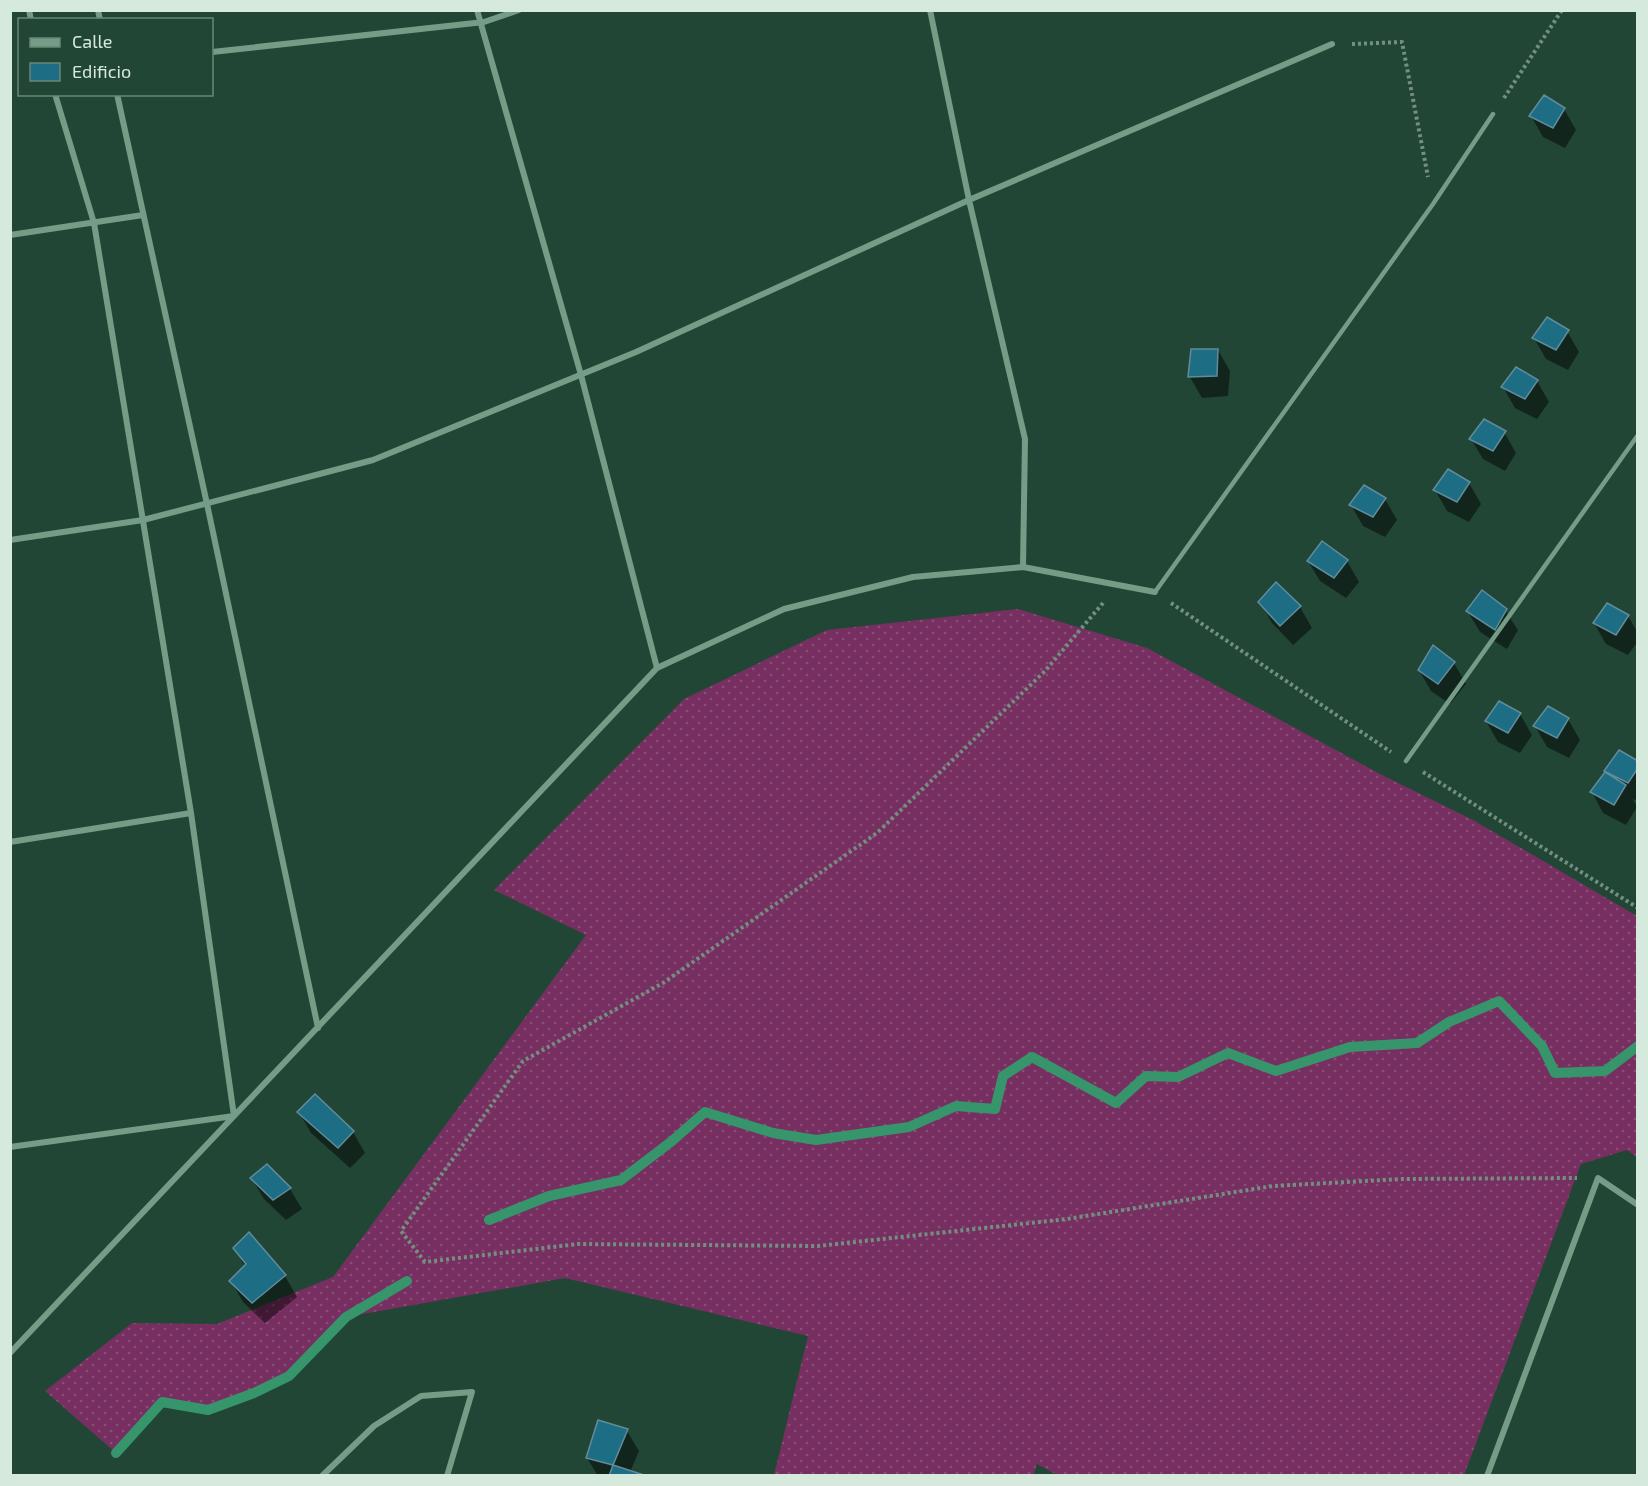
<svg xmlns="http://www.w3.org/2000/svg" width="1648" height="1486" font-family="'Exo 2',sans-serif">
<defs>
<pattern id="grass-dots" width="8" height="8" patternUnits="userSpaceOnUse" patternTransform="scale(1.5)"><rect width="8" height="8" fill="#762f60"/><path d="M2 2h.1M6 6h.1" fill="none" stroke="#894d76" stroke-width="1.8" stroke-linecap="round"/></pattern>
</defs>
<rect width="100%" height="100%" fill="#224635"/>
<path fill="url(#grass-dots)" d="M1018,609L1147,648L1382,775L1473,820L1637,916V1157L1627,1150L1581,1164L1464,1475L1059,1476L1037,1464L1033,1476L774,1475L808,1336L565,1278L346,1317L289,1376L254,1393L208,1410L162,1402L116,1453L45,1391L132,1323L217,1324L333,1277L586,935L494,890L684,699L827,630Z"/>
<path fill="#0007" d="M1564,109L1576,130L1565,148L1543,137L1531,116Z
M1567,331L1579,352L1568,370L1546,359L1534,338Z
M1218,350L1230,371L1228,396L1202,398L1190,377Z
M1537,381L1549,402L1537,419L1515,408L1503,387Z
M1504,432L1516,453L1505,471L1483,459L1471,439Z
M1469,483L1481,504L1469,522L1447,511L1435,490Z
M1385,499L1397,520L1385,537L1363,526L1351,505Z
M1308,561H1347L1359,582L1346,598L1320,581Z
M1260,602L1300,607L1312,628L1293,645L1272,623Z
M1505,610L1518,630L1507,649L1480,632L1468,612Z
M1628,616L1638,633V641L1628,655L1606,644L1594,623Z
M1454,663L1466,684L1450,704L1431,691L1419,670Z
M1548,708L1568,719L1580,740L1569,758L1547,747L1535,726Z
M1520,714L1532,735L1520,753L1498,742L1486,721Z
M1638,763V801L1633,799L1637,807L1626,825L1603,813L1592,792L1609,777L1606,771Z
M299,1112L353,1132L365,1153L350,1168L311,1133Z
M252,1179L290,1189L302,1209L286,1220L264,1199Z
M235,1248L285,1276L297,1297L265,1323L243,1302L231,1281L245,1267Z
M627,1431L639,1451L630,1472L642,1476H598L587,1458Z"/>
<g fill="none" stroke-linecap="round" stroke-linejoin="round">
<path stroke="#37956c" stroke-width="10" d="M489,1220L549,1196L621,1180L672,1141L705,1112L773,1133L816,1140L909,1127L956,1106L995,1109L1003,1076L1032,1057L1116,1103L1146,1076L1178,1077L1228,1053L1276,1071L1350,1047L1417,1043L1449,1022L1499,1001L1542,1046L1555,1073L1605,1071L1638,1046
M116,1453L162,1402L208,1410L254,1393L289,1376L346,1317L407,1281"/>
</g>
<path fill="#1d6d84" stroke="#608c9b" stroke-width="1.5" d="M1544,95L1565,108L1553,128L1529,116Z
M1547,317L1569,330L1556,350L1532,338Z
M1191,349H1218L1217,376L1188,377Z
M1516,367L1538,380L1525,399L1501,387Z
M1484,419L1506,431L1493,451L1469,439Z
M1448,469L1470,482L1457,502L1433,490Z
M1364,485L1386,498L1373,517L1349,505Z
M1322,541L1348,560L1334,578L1307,561Z
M1276,582L1301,606L1280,626L1258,602Z
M1482,590L1507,609L1495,630L1466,611Z
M1607,603L1629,615L1616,635L1593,623Z
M1433,645L1455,662L1438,684L1418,670Z
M1499,701L1521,713L1508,733L1485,721Z
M1548,706L1569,718L1557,738L1533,726Z
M1619,750L1638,761V768L1628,783L1604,771Z
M1605,772L1626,785L1614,805L1590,792Z
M315,1094L354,1131L338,1148L297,1112Z
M267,1164L291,1188L273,1200L250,1178Z
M249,1232L286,1275L252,1303L229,1281L246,1264L233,1248Z
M598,1420L628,1429L613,1465L586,1458Z
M613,1465L647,1476H609Z"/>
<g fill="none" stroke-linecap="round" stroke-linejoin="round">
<path stroke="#738f81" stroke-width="4" stroke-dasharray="3 3" stroke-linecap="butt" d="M1352,44L1402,42L1428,177
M1504,98L1562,10
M1103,603L1045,671L877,833L663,983L523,1061L401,1231L425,1262L578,1244L818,1246L1067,1219L1273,1186L1402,1179L1577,1178
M1171,603L1391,752
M1423,772L1638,908"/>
<path stroke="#759c87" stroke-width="4.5" d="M1155,592L1433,204L1493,114
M1406,761L1638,435"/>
<path stroke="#759c87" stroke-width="6" d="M29,10L31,20
M98,10L100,20
M477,10L581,375L657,668
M930,10L969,200L1025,439L1023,567
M212,52L484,22L519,10
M117,94L207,504L318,1028
M10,235L143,215
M10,540L143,520L373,460L636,352L969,200L1332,44
M10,842L191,813
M10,1147L234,1116L191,813L94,223L55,94
M10,1353L657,668L784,609L913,577L1023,567L1155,592
M322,1476L374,1426L421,1396L472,1392L447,1476
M1487,1476L1598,1178L1638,1205"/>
</g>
<rect width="1648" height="1486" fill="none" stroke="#d5e9dd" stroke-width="24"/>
<rect x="18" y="18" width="195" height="78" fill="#224635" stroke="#6a8778" stroke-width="1.5"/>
<rect x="30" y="38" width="30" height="9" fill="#759c87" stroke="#6a8778" stroke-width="1.5"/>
<text x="72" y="48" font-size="18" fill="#d5e9dd">Calle</text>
<rect x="30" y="63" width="30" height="18" fill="#1d6d84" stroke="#6a8778" stroke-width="1.5"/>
<text x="72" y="78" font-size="18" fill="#d5e9dd">Edificio</text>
</svg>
